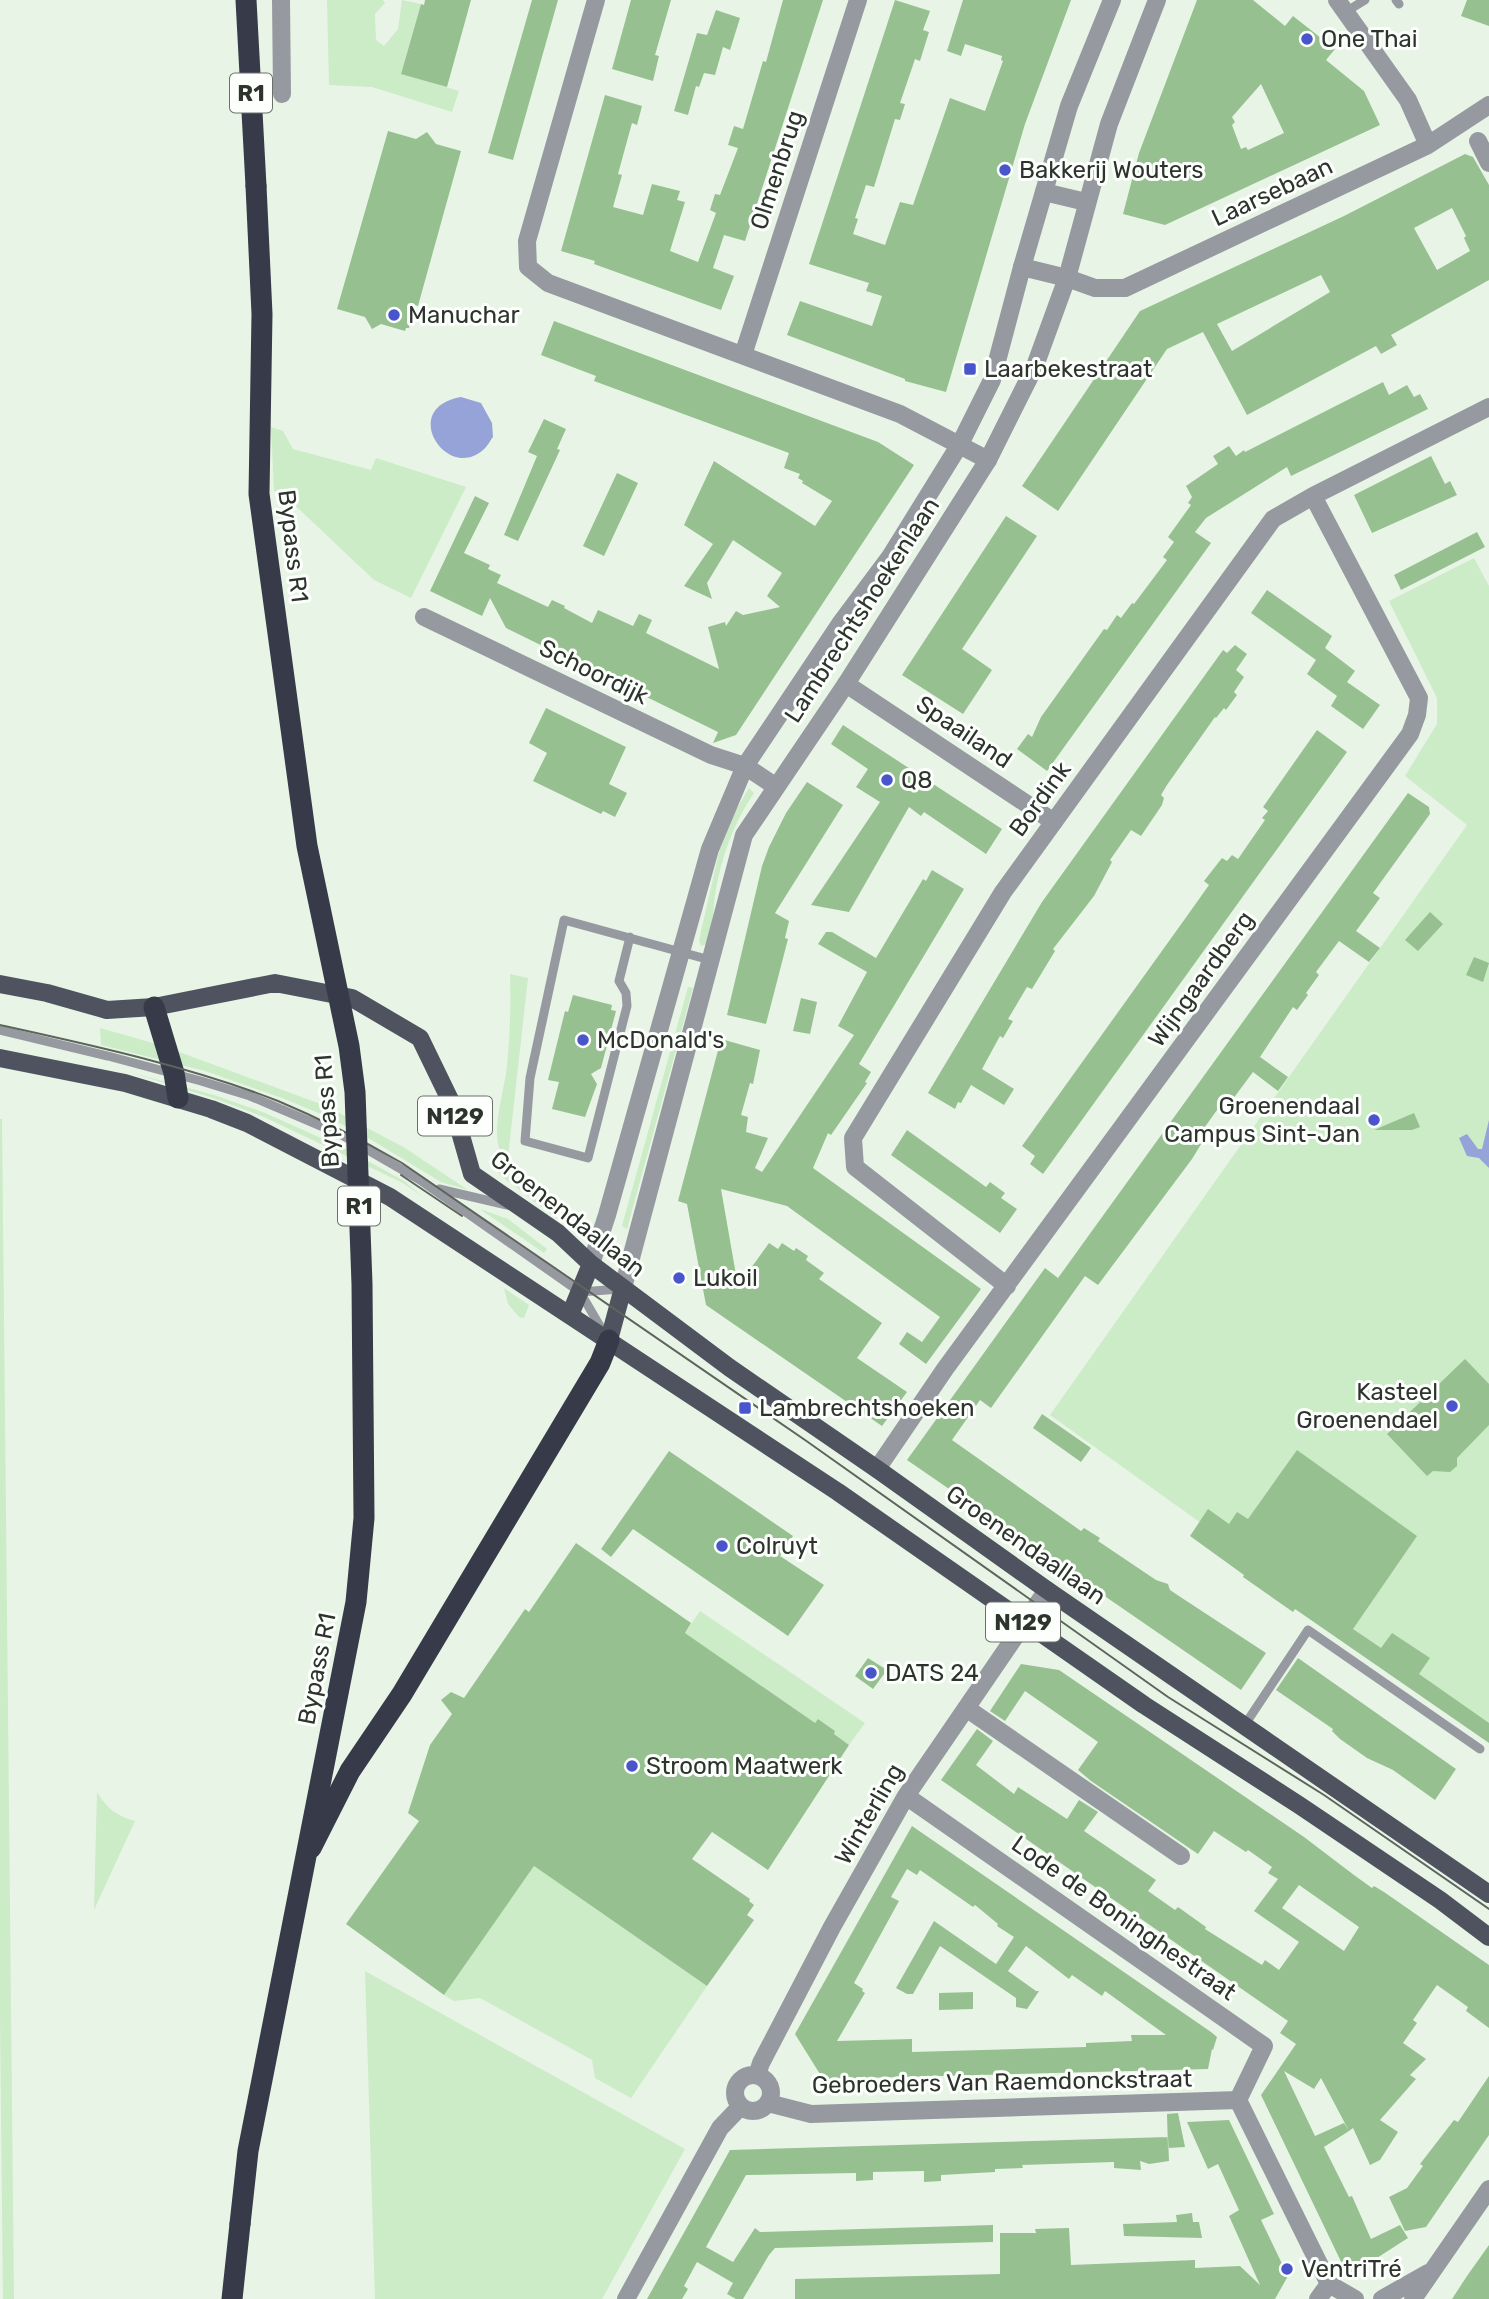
<svg xmlns="http://www.w3.org/2000/svg" width="1489" height="2299" font-family="Rubik,sans-serif">
<rect width="100%" height="100%" fill="#e8f5e6"/>
<path fill="#ccebc7" d="M327,0H383L385,3L375,14L376,40L384,46L398,29L402,0L421,4L401,73L459,91L452,112L372,87L329,85Z
M271,427L283,431L293,449L371,470L376,458L466,487L411,598L374,580L283,494L274,491Z
M1474,558L1489,586V1724L1240,1551L1050,1415L1467,825L1405,776L1437,724V698L1389,601Z
M749,788L754,793C733,824 721,858 715,895C713,912 713,927 707,944L701,946L699,940L720,848L729,822Z
M510,974L528,978L508,1157L501,1152C490,1134 505,1088 507,1066C510,1036 511,1004 510,974Z
M688,987L693,988L627,1229L622,1226Z
M100,1028L160,1045L326,1106L405,1148L468,1190L441,1182L360,1133L321,1114L282,1098L205,1071L101,1045Z
M129,1072L214,1095L265,1113L350,1151L404,1181L423,1197L403,1183L264,1117L213,1098Z
M0,1119H2L14,2299H3L0,2019Z
M494,1163L561,1210L556,1218L500,1175Z
M480,1209L508,1219L547,1249L544,1253Z
M504,1288L529,1305L524,1318L519,1317L508,1304Z
M700,1611L865,1723L849,1745L834,1734L835,1731L818,1719L813,1725L796,1710L685,1633Z
M97,1792C107,1808 116,1816 135,1821L94,1910Z
M534,1866L707,1986L631,2098L595,2078L592,2060L480,1998L454,2001L444,1995Z
M365,1971L685,2149L602,2299H375Z"/>
<path fill="#96a3d9" d="M461,397L481,403L492,423L493,437C490,441 487,447 483,450C447,482 398,408 461,397Z
M1489,1120V1168L1479,1158L1467,1156L1459,1138L1467,1134L1478,1149H1482Z"/>
<path fill="#96c090" fill-rule="evenodd" d="M425,0H471L447,87L401,74L421,4L424,5Z
M532,0H558L513,160L488,153Z
M631,0H671L655,55L659,56L653,81L612,69Z
M783,0H823L745,241L724,235L713,268L734,276L721,310L594,264L595,261L561,251L605,95L642,106L637,125L632,123L618,174L622,175L613,207L643,215L652,184L680,191L677,200L685,202L670,251L698,262L716,213L710,210L715,194L720,195L738,148L728,145L734,126L743,129L763,61L766,62Z
M895,0L930,11L923,30L929,32L920,61L915,59L912,68L900,103L905,104L900,120L895,119L874,187L866,185L855,218L858,219L853,234L885,245L900,202L913,205L950,98L985,111L1003,61L1001,60L1002,56L965,44L961,56L947,51L963,0H1071L1025,124L946,392L905,381V379L787,335L800,301L872,326L882,296L866,291L869,283L809,264Z
M1197,0H1253L1285,26L1293,16L1335,49L1326,60L1364,91L1380,125L1165,225L1123,214L1139,153ZM1261,84L1284,133L1248,150L1246,147L1241,149L1232,125L1235,122L1232,117Z
M1467,0H1489V26L1461,16Z
M716,10L740,18L730,50L723,47L715,75L704,73L699,87L696,86L688,115L674,111L697,33L707,35Z
M388,131L416,139L427,132L436,144L461,151L418,306L415,305L409,328H406L405,331L381,324L372,329L365,317L337,309Z
M1465,154L1473,157L1489,185V280L1391,335L1397,345L1381,354L1376,346L1247,415L1203,332L1167,349L1058,511L1022,486L1140,311L1344,216ZM1452,208L1466,236L1464,238L1470,251L1437,270L1414,228ZM1321,275L1330,292L1232,351L1217,324Z
M554,321L878,442L914,465L736,735L713,743L718,732L506,628L490,598L482,616L430,591L475,496L489,503L464,553L490,565L488,569L501,575L497,583L548,607L552,600L565,606L564,608L592,623L598,610L633,626L639,614L652,620L646,633L719,669L708,627L725,622L726,626L736,611L743,615L780,607L767,596L782,573L733,540L707,583L712,599L684,586L713,544L684,525L714,461L815,526L832,501L802,483L803,481L798,478L800,474L784,468L789,453L594,381L596,376L541,355Z
M1383,382L1389,395L1407,385L1414,397L1420,394L1428,409L1291,476L1287,467L1206,518L1195,532L1211,543L1047,771L1017,749L1028,734L1032,737L1041,717L1104,629L1107,630L1117,615L1121,618L1132,603L1134,604L1167,560L1163,557L1174,542L1168,537L1191,505L1188,503L1192,497L1186,486L1218,464L1213,456L1229,446L1236,456L1244,450L1245,452Z
M544,419L566,429L557,449L560,450L518,541L504,535L537,456L528,452Z
M1431,456L1445,484L1450,481L1457,495L1372,533L1354,495Z
M617,473L638,483L604,556L583,546Z
M1006,516L1037,536L962,649L992,670L963,714L902,675Z
M1477,532L1485,547L1401,590L1394,575Z
M1267,590L1332,636L1325,648L1355,671L1347,682L1380,705L1363,729L1331,706L1337,696L1307,674L1316,660L1251,613Z
M1235,645L1247,654L1236,670L1244,677L1234,692L1237,695L1226,710L1224,708L1216,718L1215,717L1167,785L1161,795L1164,798L1162,805L1141,836L1131,830L1110,860L1112,862L1094,896L1053,949L1055,951L1032,989L1027,987L1008,1019L1013,1021L1003,1038L1000,1036L982,1069L1014,1089L1004,1105L971,1085L961,1103L958,1102L955,1109L928,1093L1042,902L1223,650L1227,653Z
M546,708L626,747L609,784L627,793L615,817L603,811L601,814L533,781L547,753L529,743Z
M843,725L1002,829L986,854L924,812L921,816L909,807L849,912L811,905L880,802L856,787L868,769L831,744Z
M1317,730L1347,752L1043,1174L1030,1164L1035,1156L1022,1146L1187,916L1209,885L1204,881L1222,858L1227,861L1232,855L1238,859L1249,843L1265,820L1262,818L1268,811L1263,807Z
M807,782L843,805L775,913L789,921L785,938L788,939L766,1024L727,1015L762,866L769,847L786,813Z
M1408,793L1429,807L1430,814L1373,893L1380,898L1356,931L1380,948L1369,962L1339,941L1316,972L1319,975L1306,993L1308,995L1297,1010L1293,1007L1260,1057L1288,1077L1278,1091L1253,1072L1227,1107L1222,1103L1197,1138L1203,1141L1192,1159L1098,1285L1085,1276L991,1408L980,1400L952,1440L1081,1531L1084,1528L1100,1538L1098,1541L1156,1580L1168,1584L1170,1590L1185,1600L1266,1653L1241,1690L907,1460L1045,1268L1058,1278Z
M932,870L964,889L859,1064L871,1072L865,1082L867,1083L831,1135L828,1133L813,1168L981,1289L926,1364L899,1344L907,1332L922,1342L940,1317L787,1206L721,1189L738,1286L769,1243L778,1249L782,1243L794,1251L796,1248L808,1256L806,1260L824,1273L819,1279L882,1323L857,1358L907,1392L882,1426L706,1305L687,1204L678,1201L721,1039L760,1050L753,1084L750,1083L741,1115L748,1117L746,1132L768,1138L755,1168L762,1172L854,1035L838,1026L867,972L818,944L826,932H832L876,958L923,879L926,881Z
M1430,912L1443,924L1418,951L1405,940Z
M1474,957L1489,963L1483,982L1466,975Z
M573,995L612,1005L611,1010L616,1011L601,1068L591,1074L597,1084L585,1117L552,1109L559,1082L548,1080L565,1011L568,1012Z
M801,998L817,1002L810,1034L793,1031Z
M1414,1113L1420,1127L1412,1130H1374Z
M907,1130L986,1187L990,1182L1005,1193L1001,1198L1017,1209L1000,1233L891,1155Z
M1465,1359L1489,1384V1425L1457,1458V1466L1450,1472L1433,1471L1427,1476L1387,1434Z
M1042,1414L1091,1448L1081,1462L1033,1428Z
M1297,1450L1417,1536L1353,1629L1381,1648L1392,1633L1430,1658L1419,1674L1489,1723V1743L1295,1609L1293,1612L1243,1577L1244,1575L1190,1536L1208,1509L1229,1524L1237,1512L1248,1519Z
M669,1451L793,1536L780,1556L824,1585L788,1636L633,1529L611,1557L601,1549Z
M576,1543L691,1623L685,1633L815,1723L818,1719L835,1731L834,1734L849,1745L768,1870L712,1832L692,1859L750,1899L749,1901L754,1905L747,1915L754,1920L707,1986L534,1866L444,1995L346,1924L419,1821L408,1813L430,1745L452,1714L441,1700L451,1692L464,1698L525,1609L529,1612Z
M868,1658L887,1670L873,1689L855,1676Z
M1298,1658L1456,1769L1435,1800L1393,1770L1367,1758L1340,1739L1332,1731L1333,1729L1276,1690Z
M1021,1664L1059,1670L1304,1837L1354,1875L1372,1888L1374,1886L1384,1892L1489,1965V2028L1466,2011L1468,2007L1437,1985L1413,2020L1417,2023L1403,2043L1426,2059L1410,2075L1416,2079L1380,2120L1398,2132L1380,2160L1370,2165L1353,2128L1349,2131L1321,2078L1314,2089L1284,2071L1315,2136L1344,2123L1349,2131L1324,2147L1349,2197L1352,2196L1371,2239L1400,2225L1408,2238L1352,2274L1346,2272L1261,2095L1296,2044L1280,2033L1288,2021L941,1780L977,1729L993,1741L976,1765L1014,1794L1018,1787L1067,1819L1079,1800L1098,1812L1084,1831L1156,1880L1148,1891L1175,1910L1178,1907L1206,1927L1205,1929L1262,1965L1265,1960L1279,1970L1299,1942L1254,1911L1278,1879L1268,1873L1272,1867L1248,1850L1246,1852L1214,1831L1198,1854L1091,1781L1078,1770L1098,1742L1025,1691L1005,1721L990,1711ZM1299,1885L1359,1927L1344,1951L1282,1908Z
M912,1826L1211,2032L1217,2037L1213,2050L1212,2049L1208,2069L823,2079L795,2034ZM907,1869L917,1875L920,1870L973,1907L975,1905L998,1924L997,1926L1014,1937L996,1964L934,1921L896,1988L907,1994H913L940,1946L1016,1998V2007L1027,2009L1039,1991H1036L1008,1971L1026,1946L1069,1979L1072,1975L1102,1996L1105,1991L1166,2035H1131L1132,2041L1086,2043V2047L912,2052V2039L837,2041L865,1993L862,1991L863,1989L854,1983L899,1901L891,1897Z
M973,1992V2009L939,2010V1993Z
M1489,2076V2135L1426,2227L1405,2231L1389,2197L1407,2188L1423,2166L1420,2164L1454,2120L1458,2122Z
M1178,2113L1185,2147L1168,2148L1167,2114Z
M1229,2120L1274,2214L1261,2220L1288,2276L1275,2299H795V2279L1000,2274V2233H1036L1035,2229L1069,2228L1071,2265L1195,2260V2268L1240,2266L1260,2285L1229,2216L1239,2210L1218,2164L1208,2169L1187,2122Z
M1168,2137L1169,2161L1149,2164L1140,2161L1141,2170L1114,2168V2162L1022,2165L1023,2168L995,2169V2172L941,2175V2181L924,2182V2171L873,2172V2180L856,2181V2173L746,2175L706,2247L733,2262L755,2228L760,2232L993,2225V2242L775,2248L769,2255L743,2299H736L727,2294L733,2283L697,2262L684,2286L688,2289L682,2299H647L730,2150Z
M1192,2213L1193,2222H1199L1202,2238L1124,2236L1123,2224L1177,2222L1176,2215Z
M1489,2245V2299H1452L1467,2276Z"/>
<g fill="none" stroke-linecap="round" stroke-linejoin="round">
<path stroke="#9799a0" stroke-width="9" d="M1396,0L1399,4
M1347,11L1365,0
M630,937L619,981L626,993L627,1006L588,1158L525,1141L530,1078L564,920L710,960
M0,1030L108,1056L201,1081L250,1096L342,1135L420,1180L580,1292L604,1333
M439,1189L507,1205
M580,1292L620,1289
M1244,1726L1308,1630L1480,1749"/>
<path stroke="#9799a0" stroke-width="18" d="M281,0L282,94
M596,0L527,241L528,267L548,283L900,414L988,460
M1337,0L1408,100L1428,145
M1478,141L1489,163
M1044,192L1086,202
M1022,267L1067,278L1095,288H1125L1428,145L1489,105
M743,355L858,0
M424,617L711,755L745,766L775,786
M846,684L1054,822
M1007,1286L855,1167L853,1138L1003,892L1273,519L1313,496L1489,407
M877,1469L945,1369L1410,734L1417,715L1419,698L1313,496
M966,1708L1181,1856
M906,1796L1264,2046L1238,2100
M735 2093a18 18 0 1 1 36 0a18 18 0 1 1-36 0Z
M757,2075L761,2063L832,1927L906,1796L1047,1590
M1238,2100L1329,2284
M768,2103L811,2114L1238,2100
M626,2299L720,2128L740,2107
M1318,2299L1329,2284L1355,2299
M1382,2299L1428,2273
M1413,2299L1489,2189"/>
<path stroke="#9799a0" stroke-width="18" d="M591,1264L607,1215L710,849L745,766L840,624L890,557L960,444L992,380L1022,267L1069,106L1112,0
M623,1288L744,835L846,684L988,460L1035,366L1067,278L1109,124L1157,0"/>
<path stroke="#4f535f" stroke-width="18" d="M0,984L47,993L107,1010L154,1007L275,983L352,998L420,1038L452,1104L472,1174L558,1233L591,1264L730,1368L877,1469L1047,1590L1489,1894
M0,1058L125,1083L211,1109L247,1123L390,1197L838,1492L1144,1705L1299,1805L1440,1900L1489,1937
M570,1315L591,1264
M609,1340L623,1288"/>
<path stroke="#373a48" stroke-width="21" d="M246,0L256,186
M154,1007L174,1073L178,1098
M311,1848L350,1771L402,1694L600,1363L609,1340
M232,2299L240,2224"/>
<path stroke="#5d645c" stroke-width="2" d="M0,1025C91,1045 192,1067 278,1101C321,1119 362,1140 402,1163L805,1440L1168,1697L1324,1795L1489,1909
M401,1175L462,1216"/>
<path stroke="#373a48" stroke-width="21" d="M240,2224L248,2151L356,1602L364,1518L362,1284L355,1092L349,1046L307,846L259,494L262,314L256,186"/>
</g>
<g fill="#4955ca" stroke="#fcfffc" stroke-width="2.5">
<circle cx="1307" cy="39" r="7"/>
<circle cx="1005" cy="170" r="7"/>
<circle cx="394" cy="315" r="7"/>
<rect x="963" y="362" width="14" height="14" rx="3.5"/>
<circle cx="887" cy="780" r="7"/>
<circle cx="583" cy="1040" r="7"/>
<circle cx="1374" cy="1120" r="7"/>
<circle cx="679" cy="1278" r="7"/>
<circle cx="1452" cy="1406" r="7"/>
<rect x="738" y="1401" width="14" height="14" rx="3.5"/>
<circle cx="722" cy="1546" r="7"/>
<circle cx="871" cy="1673" r="7"/>
<circle cx="632" cy="1766" r="7"/>
<circle cx="1287" cy="2269" r="7"/>
</g>
<g text-anchor="middle" dominant-baseline="central" stroke-width="6" stroke-linejoin="round" paint-order="stroke">
<g fill="#fcfffc" stroke="#6c706c" stroke-width="2">
<rect x="230" y="73.5" width="42" height="39" rx="5"/>
<rect x="418" y="1096.5" width="74" height="39" rx="5"/>
<rect x="338" y="1186.5" width="42" height="39" rx="5"/>
<rect x="986" y="1602.5" width="74" height="39" rx="5"/>
</g>
<g font-size="23" font-weight="bold" fill="#2e332e">
<text x="251" y="93">R1</text>
<text x="455" y="1116">N129</text>
<text x="359" y="1206">R1</text>
<text x="1023" y="1622">N129</text>
</g>
<g font-size="24" fill="#2e332e" stroke="#fcfffc" text-anchor="start">
<text x="1321" y="39">One Thai</text>
<text x="1019" y="170">Bakkerij Wouters</text>
<text x="408" y="315">Manuchar</text>
<text x="984" y="369">Laarbekestraat</text>
<text x="901" y="780">Q8</text>
<text x="597" y="1040">McDonald's</text>
<text x="1360" y="1106" text-anchor="end">Groenendaal<tspan x="1360" dy="28">Campus Sint-Jan</tspan></text>
<text x="693" y="1278">Lukoil</text>
<text x="1438" y="1392" text-anchor="end">Kasteel<tspan x="1438" dy="28">Groenendael</tspan></text>
<text x="759" y="1408">Lambrechtshoeken</text>
<text x="736" y="1546">Colruyt</text>
<text x="885" y="1673">DATS 24</text>
<text x="646" y="1766">Stroom Maatwerk</text>
<text x="1301" y="2269">VentriTré</text>
</g>
<g font-size="24" fill="#2e332e" stroke="#fcfffc">
<text transform="translate(777 170) rotate(-72)">Olmenbrug</text>
<text transform="translate(1272 192) rotate(-25)">Laarsebaan</text>
<text transform="translate(293 546) rotate(83)">Bypass R1</text>
<text transform="translate(862 610) rotate(-57)">Lambrechtshoekenlaan</text>
<text transform="translate(594 672) rotate(26)">Schoordijk</text>
<text transform="translate(964 732) rotate(34)">Spaailand</text>
<text transform="translate(1040 799) rotate(-54)">Bordink</text>
<text transform="translate(1201 979) rotate(-54)">Wijngaardberg</text>
<text transform="translate(327 1111) rotate(-94)">Bypass R1</text>
<text transform="translate(568 1214) rotate(38)">Groenendaallaan</text>
<text transform="translate(1026 1545) rotate(35)">Groenendaallaan</text>
<text transform="translate(317 1669) rotate(-79)">Bypass R1</text>
<text transform="translate(869 1814) rotate(-60)">Winterling</text>
<text transform="translate(1124 1918) rotate(35)">Lode de Boninghestraat</text>
<text transform="translate(1002 2082) rotate(-1)">Gebroeders Van Raemdonckstraat</text>
</g>
</g>
</svg>
